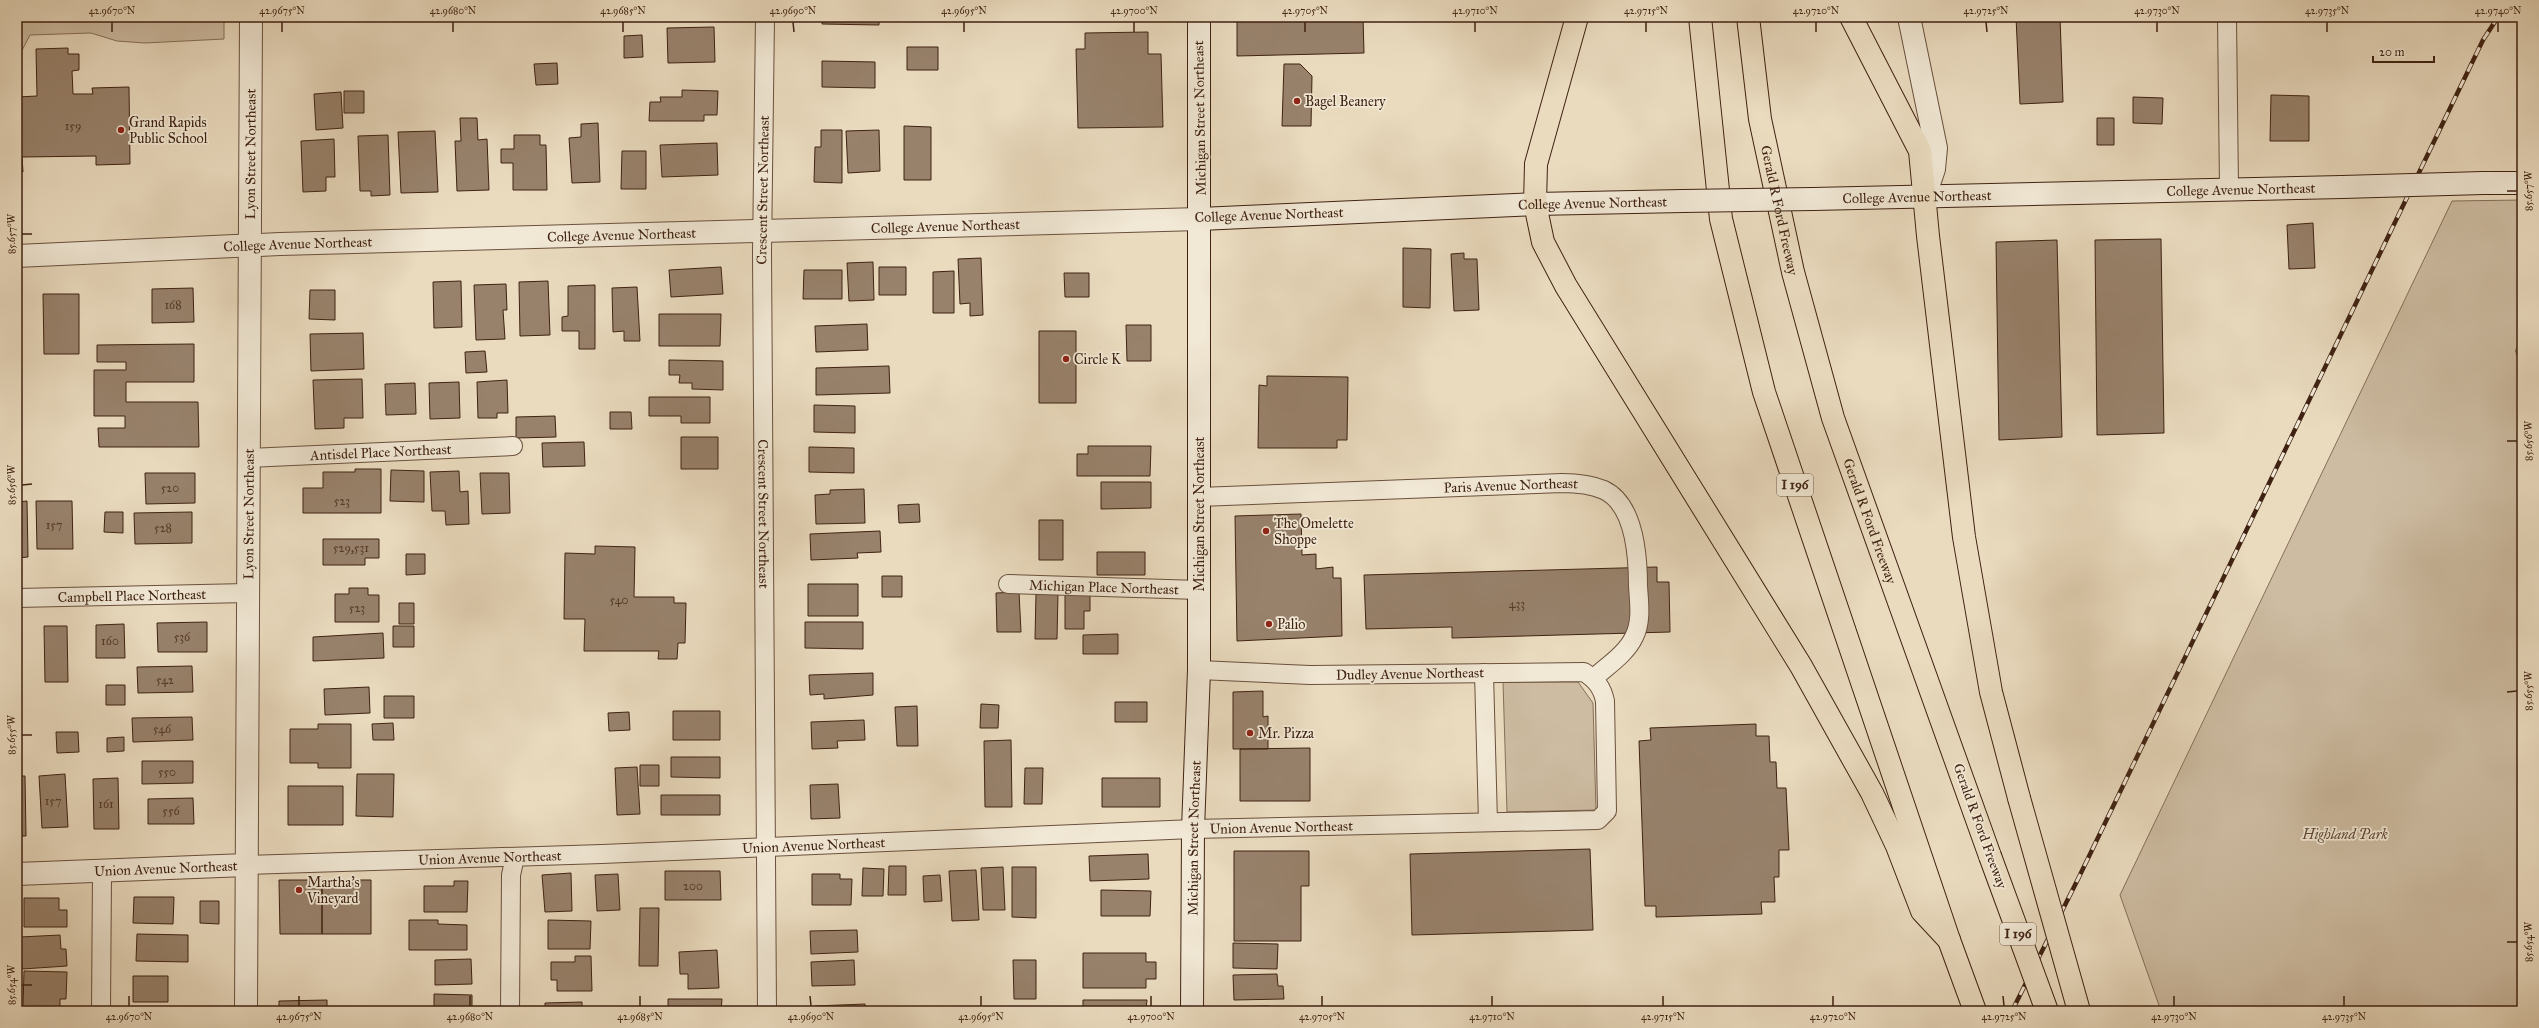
<svg xmlns="http://www.w3.org/2000/svg" width="2539" height="1028" font-family="'IM FELL Great Primer',serif">
<rect width="100%" height="100%" fill="#eadbbf"/>
<filter id="stains"><feTurbulence type="fractalNoise" baseFrequency=".005" numOctaves="4"/><feColorMatrix values="0 0 0 0 .2 0 0 0 0 .09 0 0 0 0 .02 0 0 0 .5 -.17"/></filter>
<radialGradient id="worn" r=".72"><stop offset=".6" stop-color="#630" stop-opacity="0"/><stop offset="1" stop-color="#630" stop-opacity=".3"/></radialGradient>
<path fill="#cdbca2" stroke="#866f5a" d="M17,17H224V39L145,43L117,41L91,33L30,35L17,60Z
M2522,200V1011H2161L2120,895L2452,201Z
M1503,682H1578L1593,703L1596,810L1507,812Z"/>
<g fill="none" stroke-linecap="round" stroke-linejoin="round">
<path stroke="#836b56" stroke-width="6" d="M2522,345L2518,351L2522,362"/>
</g>
<path fill="#98826c" stroke="#3f2212" d="M664,17H715V18L664,19Z
M822,17H879V25L822,24Z
M1237,17H1363L1364,53L1237,56Z
M2016,17H2060L2063,102L2020,104Z
M714,27L715,62L668,63L667,28Z
M1148,32V54H1161L1163,127L1078,128L1076,49H1085V33Z
M642,35L643,57L624,58V36Z
M907,47H938V70H907Z
M68,48V54H79V70L72,71L73,94H93L92,88L129,87L130,164L96,165V156L22,157L23,172H17V97L37,96L36,49Z
M822,61L875,62V88L822,87Z
M557,63L558,84L536,85L534,64Z
M1284,64H1300L1312,76L1311,126H1282Z
M2518,88H2522V142H2520Z
M682,90L718,91L717,115H704V121H649L650,102H661L660,97H682Z
M344,91H364V113H344Z
M341,92L343,128L316,130L314,94Z
M2271,95L2309,96V141H2270Z
M2133,97L2163,98L2162,124L2133,123Z
M460,118H477L478,140L487,139L489,190L457,191L455,141H461Z
M2097,118H2114V145H2097Z
M598,123L600,182L572,183L569,138L581,137V124Z
M904,126L931,127V180H904Z
M821,130H842V183L814,182L815,147H821Z
M879,130L880,171L848,173L846,131Z
M435,131L438,192L401,193L398,132Z
M388,135L390,195L371,196V191H360L358,136Z
M514,135H540V145H546L547,190H513V163H501V149H514Z
M334,139L335,177H326V191L303,192L301,141Z
M717,143L718,175L662,177L660,145Z
M622,151H646V189H621Z
M2313,223L2315,268L2289,269L2287,225Z
M2161,239L2164,433L2097,435L2095,240Z
M2057,240L2062,437L1999,440L1996,242Z
M1403,248L1431,249L1430,308L1403,307Z
M1464,253V259H1477L1479,310L1454,311L1451,254Z
M981,258L983,315L970,316V303L960,304L958,259Z
M873,262L874,300L849,301L847,263Z
M721,267L723,294L671,297L669,270Z
M879,267H906V295H879Z
M804,270H842V299H803Z
M954,271V313H933V272Z
M1064,273H1089V297H1065Z
M461,281L462,327L434,328L433,282Z
M548,281L550,335L520,336L519,282Z
M506,284L507,310H503L505,339L476,340L474,285Z
M595,285V349H579V331H562V317L568,316V286Z
M637,287L640,341H624V331L613,332L612,288Z
M193,288L194,322L152,323V289Z
M310,290H335V320L309,319Z
M43,294H79V354H44Z
M659,314H721L720,346H659Z
M867,324L868,350L816,352L815,326Z
M1126,325H1151V361H1127Z
M1039,331H1076V403H1039Z
M363,333L364,369L311,371L310,334Z
M194,344V382H126V402H198L199,447H99L98,428H125V416H94V370H126V362H97V345Z
M485,351L487,372L466,373L465,352Z
M669,360L723,361V390L692,389V383H679L680,375H669Z
M889,366L890,393L816,395V368Z
M1267,376L1348,377L1347,440H1337V448H1258L1259,385L1267,386Z
M362,379L363,418H344V428L315,429L313,380Z
M507,380L508,413H497V418H478L477,382Z
M459,382L460,418L430,419L429,383Z
M415,383L416,414L386,415L385,384Z
M649,397H710V423H681V416H649Z
M814,405L855,406V433L814,432Z
M610,412H631L632,429H610Z
M555,416L556,437L516,438V417Z
M681,437H718V469H681Z
M584,442L585,466L543,467L542,443Z
M1088,446H1151L1150,476H1077V454H1088Z
M809,447L854,448V473L809,472Z
M355,469H381V513H303V488H323V472H355Z
M391,470L424,471V502L390,501Z
M459,471L460,492L468,491L469,524L446,525L445,511H432L430,472Z
M145,473H195V503L146,504Z
M480,473H509L510,513L482,514Z
M1101,482H1151V508L1101,509Z
M864,489L865,523L816,524L815,495L830,494V490Z
M27,501L28,557L17,558V502Z
M36,501H72L73,549H37Z
M919,504L920,522L899,523L898,505Z
M105,512H123V533L104,532Z
M192,512V543L135,544L134,513Z
M1301,514L1302,555L1316,554V569L1333,567V578H1341L1342,636L1237,641L1235,516Z
M1039,520H1063V560H1039Z
M880,531L881,552L857,553L858,558L811,560L810,534Z
M323,539H379V558H365V565H323Z
M595,546L635,547L634,597H674V603H686L685,643H678L677,659H658L659,651H584L585,619H564L565,553L595,554Z
M1097,552H1145V575H1097Z
M406,554H425V574L406,575Z
M1657,567V582H1669L1670,632L1452,638V627L1366,629L1364,575Z
M882,576H902V597H882Z
M808,584H858V616H808Z
M349,588H368V595H379V622H335V594H349Z
M1019,592L1021,632H997L996,593Z
M1036,593H1058L1057,639H1035Z
M1065,594H1090V611H1084V629H1065Z
M399,603H414V624H399Z
M207,622V652H158L157,623Z
M805,622H863V649L805,648Z
M17,624H21V677H17Z
M124,624L125,658H96V625Z
M44,626H67L68,682H45Z
M393,626H414V647H393Z
M383,633L384,658L313,661V637Z
M1118,634V654H1083V635Z
M192,666L193,692L138,693L137,667Z
M873,673V695L824,699V694L810,695L809,675Z
M106,685H125V705H106Z
M369,687L370,713L325,715L324,689Z
M1263,691V717L1268,716V749H1233V692Z
M384,696H414V718H384Z
M1115,702H1147V722H1115Z
M981,704L999,705L998,728H980Z
M917,706L918,746H897L895,707Z
M673,711H720V740H673Z
M629,712L630,730L609,731L608,713Z
M192,717L193,740L133,742L132,718Z
M864,720L865,740L837,741L838,748L812,749L811,722Z
M393,723L394,740H373L372,724Z
M318,724H351V768H318V763H290V729H318Z
M1756,724V736H1769L1770,762H1776L1777,788H1786L1789,850H1779V877H1774L1775,902H1761L1762,914L1656,917V906H1645L1639,741L1651,740L1650,728Z
M56,732H78L79,752L57,753Z
M124,737V751L107,752V738Z
M1011,740L1012,807H985L984,741Z
M1310,748V801H1240V749Z
M671,757H720V778L671,777Z
M142,761H193V783L142,784Z
M640,765H659V786H640Z
M637,767L640,814L617,815L615,768Z
M1025,768H1043L1042,804H1024Z
M65,774L68,827L42,828L39,776Z
M357,774H394L393,817L356,816Z
M17,776H25L26,836H17Z
M118,778L119,829H94L93,779Z
M1102,778H1160V807H1102Z
M838,784L840,818L811,819L810,785Z
M288,786H343V825H288Z
M661,795H720V815H661Z
M193,798L194,824H148V799Z
M1590,849L1593,930L1412,935L1410,854Z
M1234,851H1309V886H1301V941H1234Z
M1148,854L1149,879L1090,881L1089,856Z
M889,866H906V895H888Z
M1003,867L1005,910H983L981,868Z
M1012,867H1036V918L1012,917Z
M863,868L884,869L883,896H862Z
M976,870L979,920L952,921L949,871Z
M665,871H720L721,900H665Z
M571,873L572,911L545,912L542,875Z
M618,874L620,910L597,911L595,875Z
M812,874H840V879H852L851,905H812Z
M940,875L942,901L924,902L923,876Z
M279,880H322V934H280Z
M322,880H371V934H322Z
M454,881H468L467,912H424V886H454Z
M1101,890L1151,891L1150,916H1101Z
M134,897H174L173,924L133,923Z
M24,898H59V910H67V927H24Z
M200,901H219V924L200,923Z
M640,908H659L658,966H639Z
M409,920H438V924L467,925V950H409Z
M548,920L591,921L590,949H548Z
M857,930L858,952L811,954L810,931Z
M137,934L188,935V962L136,961Z
M60,935L61,949H66L67,966L22,969L20,937Z
M1233,943L1278,944L1277,969L1233,968Z
M717,950L719,988L688,989V974H680L679,952Z
M1083,953H1146V962H1156V979H1146V988H1083Z
M575,956H591L592,991H557V980H551V962H575Z
M471,959L472,984L435,985V960Z
M854,960L855,985L812,986L811,962Z
M1013,960H1036V999H1014Z
M24,971L67,972L66,999H60V1008L23,1007Z
M1277,974L1278,986H1283L1284,999L1234,1000L1233,975Z
M133,976H168V1002H133Z
M434,994L472,995V1011H434Z
M668,999H722L721,1011H668Z
M327,1000V1011H279V1001Z
M1083,1000H1147L1146,1009L1154,1011H1083Z
M582,1002V1011H545V1003Z
M865,1004V1011H815V1006Z
M1269,1006L1270,1011H1231V1007Z
M640,1009H662V1011H640Z
M948,1009V1011H929V1010Z"/>
<g fill="none" stroke-linecap="round" stroke-linejoin="round">
<defs>
<g id="minor">
<path id="s1" d="M765,17L762,253L767,1011"/>
<path d="M2227,17L2229,189"/>
<path id="s2" d="M248,458L513,446"/>
<path id="s3" d="M1199,497L1562,483C1577,483 1590,484 1604,490C1635,505 1638,557 1638,586C1639,602 1642,622 1634,637C1626,654 1607,666 1594,678"/>
<path id="s4" d="M1008,584L1199,590"/>
<path id="s5" d="M17,598L247,593"/>
<path d="M1484,673L1488,822"/>
<path id="s6" d="M246,865L602,854L1193,829L1598,820L1607,811L1605,701C1602,687 1596,680 1584,672L1310,675L1199,670"/>
<path d="M101,1011L102,871"/>
<path d="M510,1011L511,875L515,857"/>
</g>
<g id="tertiary">
<path d="M1909,17L1936,148L1934,169L1925,196"/>
<path id="s7" d="M17,256L280,244L1200,219"/>
<path id="s8" d="M17,874L246,865"/>
<path id="s9" d="M246,1011L251,17"/>
</g>
<g id="secondary">
<path d="M2483,183H2522"/>
<path id="s10" d="M1813,199L2342,187"/>
<path id="s11" d="M1200,219L1535,204L1683,201"/>
<path id="s12" d="M1192,1011L1193,829L1199,670V17"/>
</g>
<g id="motorway">
<path d="M1577,17L1536,164L1535,204L1543,242L1566,286L1801,666L1872,793L1897,846L1922,911L1949,940"/>
<path d="M1700,17L1721,219L1764,392L1949,940L1975,1011"/>
<path id="s13" d="M1748,17L1760,119L1793,272L1833,418L1990,856"/>
<path d="M1851,17L1920,151L1928,236L1964,537L1991,692L2019,798"/>
</g>
</defs>
<use href="#minor" stroke="#6a503d" stroke-width="20"/>
<use href="#tertiary" stroke="#6a503d" stroke-width="24"/>
<use href="#secondary" stroke="#3f2212" stroke-width="24"/>
<use href="#motorway" stroke="#3f2212" stroke-width="24"/>
<use href="#minor" stroke="#f1e8d5" stroke-width="18"/>
<use href="#tertiary" stroke="#f1e8d5" stroke-width="22"/>
<use href="#secondary" stroke="#f1e8d5" stroke-width="22"/>
<use href="#motorway" stroke="#eadbbf" stroke-width="22"/>
<defs>
<path id="rail" d="M2012,1011L2079,877L2483,40L2498,17"/>
</defs>
<use href="#rail" stroke="#3f2212" stroke-width="4.5"/>
<use href="#rail" stroke="#f1e8d5" stroke-width="3" stroke-dasharray="9" stroke-linecap="butt"/>
<defs>
<path id="secondary-bridge" d="M2342,187L2483,183
M1683,201L1813,199"/>
<path id="motorway-bridge" d="M2019,798L2079,1011
M1990,856L2047,1011"/>
</defs>
<use href="#secondary-bridge" stroke="#3f2212" stroke-width="24" stroke-linecap="butt"/>
<use href="#motorway-bridge" stroke="#3f2212" stroke-width="24" stroke-linecap="butt"/>
<use href="#secondary-bridge" stroke="#f1e8d5" stroke-width="22"/>
<use href="#motorway-bridge" stroke="#eadbbf" stroke-width="22"/>
</g>
<path fill="none" stroke="#3f2212" stroke-width="1.5" d="M112,22V32M282,22V32M453,22V32M623,22V32M793,22L794,32M964,22V32M1134,22V32M1305,22V32M1475,22V32M1646,22V32M1816,22V32M1986,22L1987,32M2157,22V32M2327,22V32M2498,22V32M2507,191H2517M22,234H32M2507,441H2517M22,485L32,484M2507,692L2517,691M22,735H32M2507,942H2517M22,985H32M129,996V1006M299,996V1006M470,996V1006M640,996V1006M810,996L811,1006M981,996V1006M1151,996V1006M1322,996V1006M1492,996V1006M1663,996V1006M1833,996V1006M2003,996L2004,1006M2174,996V1006M2344,996V1006"/>
<g fill="#8f2418" stroke="#f1e8d5" stroke-width="1.5">
<circle cx="1297" cy="101" r="4"/>
<circle cx="121" cy="130" r="4"/>
<circle cx="1066" cy="359" r="4"/>
<circle cx="1266" cy="531" r="4"/>
<circle cx="1269" cy="624" r="4"/>
<circle cx="1250" cy="733" r="4"/>
<circle cx="299" cy="890" r="4"/>
</g>
<g text-anchor="middle" dominant-baseline="central" stroke-width="3.5" stroke-linejoin="round" paint-order="stroke">
<g font-size="12" fill="#553a28">
<text x="73" y="126">159</text>
<text x="173" y="305">168</text>
<text x="170" y="488">520</text>
<text x="342" y="501">523</text>
<text x="54" y="525">157</text>
<text x="163" y="528">528</text>
<text x="351" y="548">529,531</text>
<text x="619" y="600">540</text>
<text x="1517" y="604">433</text>
<text x="357" y="608">523</text>
<text x="182" y="637">536</text>
<text x="110" y="641">160</text>
<text x="165" y="680">542</text>
<text x="162" y="729">546</text>
<text x="167" y="772">550</text>
<text x="53" y="801">157</text>
<text x="106" y="804">161</text>
<text x="171" y="811">556</text>
<text x="693" y="886">200</text>
</g>
<g fill="#f1e8d5" stroke="#745d4c" stroke-width="1">
<rect x="1777" y="474" width="36" height="22" rx="3"/>
<rect x="2000" y="923" width="36" height="22" rx="3"/>
</g>
<g font-size="13" font-weight="bold" fill="#3f2212">
<text x="1795" y="485">I 196</text>
<text x="2018" y="934">I 196</text>
</g>
<g font-size="14" fill="#3f2212" stroke="#f1e8d5" text-anchor="start">
<text x="1305" y="101">Bagel Beanery</text>
<text x="129" y="122">Grand Rapids<tspan x="129" dy="16">Public School</tspan></text>
<text x="1074" y="359">Circle K</text>
<text x="1274" y="523">The Omelette<tspan x="1274" dy="16">Shoppe</tspan></text>
<text x="1277" y="624">Palio</text>
<text x="1258" y="733">Mr. Pizza</text>
<text x="307" y="882">Martha's<tspan x="307" dy="16">Vineyard</tspan></text>
</g>
<g font-size="14" fill="#3f2212" stroke="#f1e8d5">
<text transform="translate(1200 118) rotate(-91)">Michigan Street Northeast</text>
<text stroke="none"><textPath href="#s9" startOffset="857">Lyon Street Northeast</textPath></text>
<text stroke="none"><textPath href="#s10" startOffset="428">College Avenue Northeast</textPath></text>
<text transform="translate(763 190) rotate(-89)">Crescent Street Northeast</text>
<text stroke="none"><textPath href="#s10" startOffset="104">College Avenue Northeast</textPath></text>
<text stroke="none"><textPath href="#s11" startOffset="393">College Avenue Northeast</textPath></text>
<text stroke="none"><textPath href="#s13" startOffset="196">Gerald R Ford Freeway</textPath></text>
<text transform="translate(1269 215) rotate(-2)">College Avenue Northeast</text>
<text stroke="none"><textPath href="#s7" startOffset="929">College Avenue Northeast</textPath></text>
<text stroke="none"><textPath href="#s7" startOffset="605">College Avenue Northeast</textPath></text>
<text stroke="none"><textPath href="#s7" startOffset="281">College Avenue Northeast</textPath></text>
<text stroke="none"><textPath href="#s2" startOffset="133">Antisdel Place Northeast</textPath></text>
<text stroke="none"><textPath href="#s3" startOffset="312">Paris Avenue Northeast</textPath></text>
<text stroke="none"><textPath href="#s9" startOffset="497">Lyon Street Northeast</textPath></text>
<text stroke="none"><textPath href="#s1" startOffset="497">Crescent Street Northeast</textPath></text>
<text transform="translate(1199 514) rotate(-90)">Michigan Street Northeast</text>
<text stroke="none"><textPath href="#s13" startOffset="520">Gerald R Ford Freeway</textPath></text>
<text stroke="none"><textPath href="#s4" startOffset="96">Michigan Place Northeast</textPath></text>
<text stroke="none"><textPath href="#s5" startOffset="115">Campbell Place Northeast</textPath></text>
<text transform="translate(1410 674) rotate(-1)">Dudley Avenue Northeast</text>
<text transform="translate(1980 826) rotate(70)">Gerald R Ford Freeway</text>
<text stroke="none"><textPath href="#s6" startOffset="1036">Union Avenue Northeast</textPath></text>
<text stroke="none"><textPath href="#s12" startOffset="173">Michigan Street Northeast</textPath></text>
<text stroke="none"><textPath href="#s6" startOffset="568">Union Avenue Northeast</textPath></text>
<text stroke="none"><textPath href="#s6" startOffset="244">Union Avenue Northeast</textPath></text>
<text stroke="none"><textPath href="#s8" startOffset="149">Union Avenue Northeast</textPath></text>
</g>
<g font-size="14" font-style="italic" fill="#624836" stroke="#f1e8d5">
<text x="2345" y="834">Highland Park</text>
</g>
</g>
<rect width="2539" height="1028" fill="none" stroke="#eadbbf" stroke-width="44"/>
<path d="M2373 56v6h61v-6" fill="none" stroke="#3f2212" stroke-width="2"/>
<text x="2379" y="56" font-size="12" fill="#3f2212" stroke="#f1e8d5" stroke-width="3" paint-order="stroke">20 m</text>
<rect x="22" y="22" width="2495" height="984" fill="none" stroke="#3f2212" stroke-width="1.5"/>
<g font-size="10" text-anchor="middle" fill="#3f2212">
<text x="112" y="14">42.9670°N</text>
<text x="282" y="14">42.9675°N</text>
<text x="453" y="14">42.9680°N</text>
<text x="623" y="14">42.9685°N</text>
<text x="793" y="14">42.9690°N</text>
<text x="964" y="14">42.9695°N</text>
<text x="1134" y="14">42.9700°N</text>
<text x="1305" y="14">42.9705°N</text>
<text x="1475" y="14">42.9710°N</text>
<text x="1646" y="14">42.9715°N</text>
<text x="1816" y="14">42.9720°N</text>
<text x="1986" y="14">42.9725°N</text>
<text x="2157" y="14">42.9730°N</text>
<text x="2327" y="14">42.9735°N</text>
<text x="2498" y="14">42.9740°N</text>
<text transform="translate(2528 191) rotate(-90)" y="4">85.657°W</text>
<text transform="translate(11 234) rotate(-90)" y="4">85.657°W</text>
<text transform="translate(2528 441) rotate(-90)" y="4">85.656°W</text>
<text transform="translate(11 485) rotate(-90)" y="4">85.656°W</text>
<text transform="translate(2528 691) rotate(-90)" y="4">85.655°W</text>
<text transform="translate(11 735) rotate(-90)" y="4">85.655°W</text>
<text transform="translate(2528 942) rotate(-90)" y="4">85.654°W</text>
<text transform="translate(11 985) rotate(-90)" y="4">85.654°W</text>
<text x="129" y="1020">42.9670°N</text>
<text x="299" y="1020">42.9675°N</text>
<text x="470" y="1020">42.9680°N</text>
<text x="640" y="1020">42.9685°N</text>
<text x="811" y="1020">42.9690°N</text>
<text x="981" y="1020">42.9695°N</text>
<text x="1151" y="1020">42.9700°N</text>
<text x="1322" y="1020">42.9705°N</text>
<text x="1492" y="1020">42.9710°N</text>
<text x="1663" y="1020">42.9715°N</text>
<text x="1833" y="1020">42.9720°N</text>
<text x="2004" y="1020">42.9725°N</text>
<text x="2174" y="1020">42.9730°N</text>
<text x="2344" y="1020">42.9735°N</text>
</g>
<rect width="100%" height="100%" filter="url(#stains)"/>
<rect width="100%" height="100%" fill="url(#worn)"/>
</svg>
